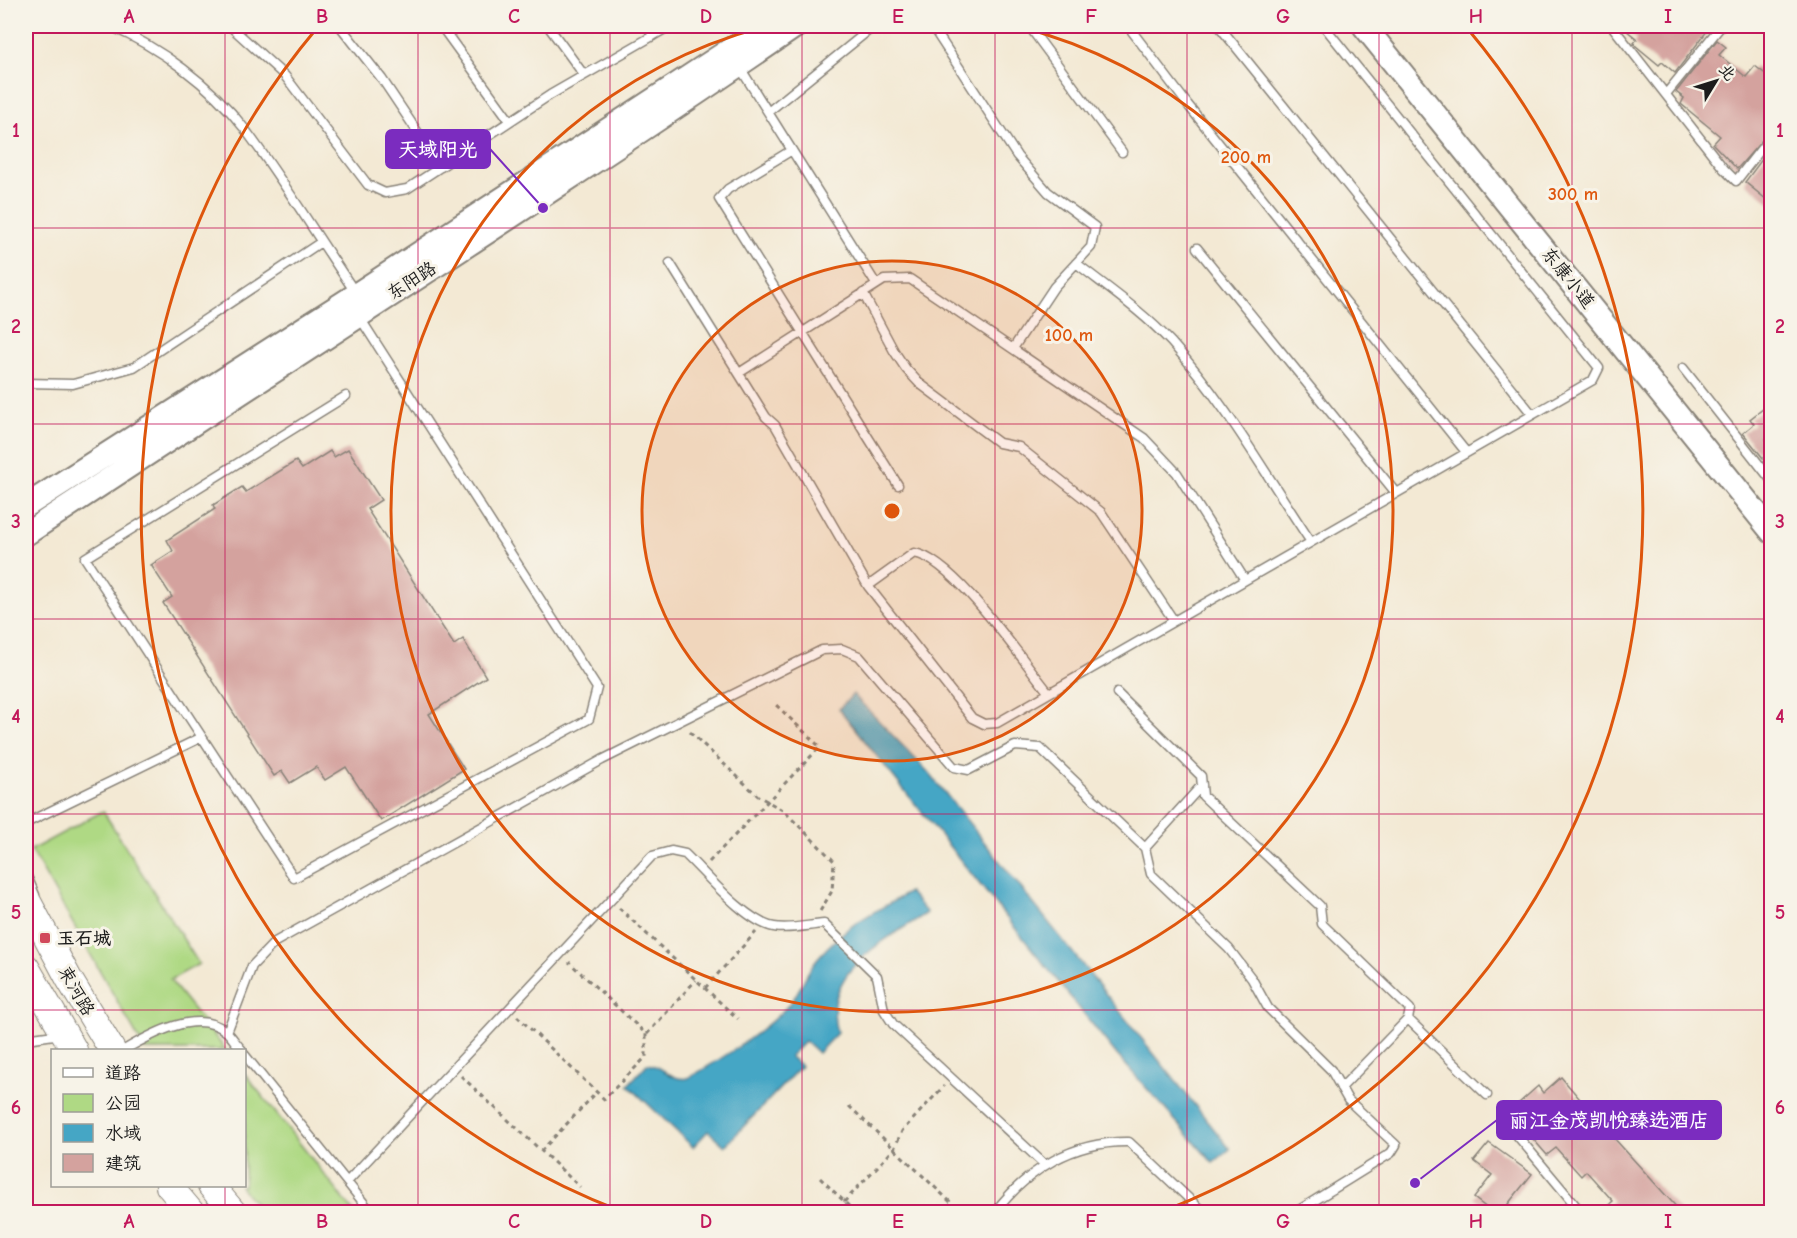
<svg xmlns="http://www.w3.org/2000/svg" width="1797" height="1238" font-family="'Comic Neue','LXGW WenKai TC',sans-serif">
<rect width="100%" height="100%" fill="#f7f3e8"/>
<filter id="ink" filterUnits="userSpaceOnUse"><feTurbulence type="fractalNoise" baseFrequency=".0167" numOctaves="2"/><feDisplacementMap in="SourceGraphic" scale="12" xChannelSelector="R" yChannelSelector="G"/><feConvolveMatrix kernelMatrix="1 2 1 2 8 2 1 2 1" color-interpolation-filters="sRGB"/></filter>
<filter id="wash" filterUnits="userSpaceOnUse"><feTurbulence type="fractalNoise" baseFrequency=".008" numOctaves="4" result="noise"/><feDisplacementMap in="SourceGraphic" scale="24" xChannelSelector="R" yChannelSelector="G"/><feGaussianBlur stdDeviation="1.35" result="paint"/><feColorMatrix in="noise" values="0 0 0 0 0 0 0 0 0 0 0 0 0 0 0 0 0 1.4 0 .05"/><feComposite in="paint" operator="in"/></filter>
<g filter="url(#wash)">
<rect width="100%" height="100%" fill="#f3e9d4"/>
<path fill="#afd984" stroke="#667a50" stroke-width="1.5" d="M103,811L199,964L170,980L226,1050H145L31,850Z
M245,1074L354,1212H262L240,1186H244Z"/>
<path fill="#45a6c5" stroke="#306170" stroke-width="1.5" d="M853,694L929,773L1230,1149L1213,1163L1117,1055L839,709Z
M909,892L927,913C884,941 820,971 837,1033L818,1053L805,1041L790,1056L801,1066L725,1146L708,1131L693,1147L628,1085L647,1064C663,1065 672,1082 688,1078C719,1061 768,1029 791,1002C801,989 806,972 817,959C824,950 834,941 843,933C862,916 887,906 909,892Z"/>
<g id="blocks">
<path fill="#d4a29e" d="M1621,26H1711L1675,73L1662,62L1659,65L1636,46L1634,43L1637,39Z
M1717,40L1726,47L1719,55L1746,77L1755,66L1772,79V129L1737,169L1713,144L1720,136L1681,104L1684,98L1676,92Z
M1772,146V204L1745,182Z
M1772,402V434L1766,439L1772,446V469L1743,433L1754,424L1750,419Z
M348,449L381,500L367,509L454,645L463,639L486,677L429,714L464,769L381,821L346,767L325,780L316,767L290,783L282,771L274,776L163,603L172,597L151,565L173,551L167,540L215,509L213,505L242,487L246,492L296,461L302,469L330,451L334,457Z
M1561,1077L1603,1126L1681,1212H1601L1613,1201L1586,1171L1581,1176L1556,1148L1547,1155L1527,1132L1537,1123L1519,1103L1538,1086L1543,1093Z
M1489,1143L1532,1174L1508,1204L1518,1212H1492L1474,1198L1492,1175L1474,1161Z"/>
</g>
</g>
<g filter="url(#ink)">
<use href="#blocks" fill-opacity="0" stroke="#888278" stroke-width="1.5"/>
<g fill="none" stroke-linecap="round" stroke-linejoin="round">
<defs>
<path id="lane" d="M110,26C159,47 211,85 244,128C284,181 318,238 355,292
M230,26L285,76L368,185L385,193L407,189L550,95L670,26
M340,26L382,79L441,167
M441,26L510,121
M548,26L584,75
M647,26L653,36
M932,26L1017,156L1048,192L1095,227L1091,247L1054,287L1014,347
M1029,26L1122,152
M1128,26L1188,105L1466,452
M1219,26L1532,414
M1612,26L1724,169L1736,181L1772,135
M739,66L876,284
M1666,94L1721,26
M768,112L874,26
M792,150L728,189L719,199L898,485
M1197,248L1396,493
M670,263L766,417L775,425L868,586L972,718L984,724L997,723L1593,380L1599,368L1324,26
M1076,263C1108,288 1143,312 1171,342C1225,402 1266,475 1311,542
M863,293L894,351L906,369L919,383L999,443L1019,447L1101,512L1174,621
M1683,368L1772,481
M739,373L884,280L910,279L1144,438L1177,473L1245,580
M26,383L73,384L134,367L321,242
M346,396L85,558L294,878L589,719L597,688L360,318
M868,586L914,553C954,559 1022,660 1049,693
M1117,693L1201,776L1203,796L1320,906L1322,924L1410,1009L1408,1019L1487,1095
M26,823L202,737
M1145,848L1202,785
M26,874L35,895
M227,1032L252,966L275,942L602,760L822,650L842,649L859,656L954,767L969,770L1015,746L1040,748L1145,848L1151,874L1229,949L1252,979L1268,1008L1331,1070L1348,1100L1396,1145L1391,1153L1296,1212
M26,1039L61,1034
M124,1050C150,1035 198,1007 227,1032C232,1037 237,1045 242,1050
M244,1054L371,1212
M1341,1088L1408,1019
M1510,1127L1581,1212
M347,1182L652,856L671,851L685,854C706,874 746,922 774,927C790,930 808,925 824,924L877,976L884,1010L893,1024L1044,1164
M995,1212C1028,1169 1073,1141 1129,1142L1203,1212"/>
<path id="secondary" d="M1364,26L1772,532
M26,506L357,294L766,26
M26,534C282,364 542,200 796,26"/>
<path id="primary" d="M26,898L69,979L112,1050
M26,967L74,1050
M169,1186L191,1212
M211,1186L233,1212"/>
</defs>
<use href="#lane" stroke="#888278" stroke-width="11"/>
<use href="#secondary" stroke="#888278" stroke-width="26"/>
<use href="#primary" stroke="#888278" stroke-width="28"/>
<path stroke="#888278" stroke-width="3" stroke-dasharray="4.5 4.5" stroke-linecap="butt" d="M690,732L758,796L784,811L834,861L832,891L819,913
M709,862L820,747L774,703
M619,908L738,1019
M705,988L756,932
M517,1016L604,1099L646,1057V1034L569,962
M647,1034L696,980
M461,1076L580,1187
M849,1106L961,1212
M541,1151L597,1092
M820,1178L855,1212
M844,1202L894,1149L902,1131L944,1086"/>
<use href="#lane" stroke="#fff" stroke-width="8"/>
<use href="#secondary" stroke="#fff" stroke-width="22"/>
<use href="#primary" stroke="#fff" stroke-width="26"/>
</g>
</g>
<path fill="none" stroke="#c2185b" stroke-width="1.5" stroke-opacity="0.55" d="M225,26V1050M418,26V1212M610,26V1212M802,26V1212M995,26V1212M1187,26V1212M1379,26V1212M1572,26V1212M26,228H1772M26,424H1772M26,619H1772M26,814H1772M26,1010H1772M225,1186V1212"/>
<circle cx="892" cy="511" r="250" fill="#de560d" fill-opacity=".12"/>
<g fill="none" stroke="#de560d" stroke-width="3">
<circle cx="892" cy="511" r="250"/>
<path d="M1017 26A501 501 0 1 1 767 26"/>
<path d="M623 1212A751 751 0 0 1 317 28M1467 28A751 751 0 0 1 1161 1212"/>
</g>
<rect fill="#d1495b" stroke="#f7f3e8" stroke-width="2" x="39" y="932" width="12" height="12" rx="3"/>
<g text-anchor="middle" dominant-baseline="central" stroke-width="6" stroke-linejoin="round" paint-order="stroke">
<g font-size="18" fill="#1c1c1c" stroke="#f7f3e8">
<text transform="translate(1568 278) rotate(51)">东康小道</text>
<text transform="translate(412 281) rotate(-33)">东阳路</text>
<text transform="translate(76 991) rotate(60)">束河路</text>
</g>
<g font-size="18" font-weight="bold" fill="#1c1c1c" stroke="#f7f3e8" text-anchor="start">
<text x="57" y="938">玉石城</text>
</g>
</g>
<circle cx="892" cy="511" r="9" fill="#de560d" stroke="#f7f3e8" stroke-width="3"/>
<g font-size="18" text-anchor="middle" font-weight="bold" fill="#de560d" stroke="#f7f3e8" stroke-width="6" stroke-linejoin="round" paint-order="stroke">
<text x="1246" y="163">200 m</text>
<text x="1573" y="200">300 m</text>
<text x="1069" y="341">100 m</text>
</g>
<path fill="none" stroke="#7b2cbf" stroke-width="2" d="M543 208L490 149M1415 1183L1497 1120"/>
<g fill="#7b2cbf" stroke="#f7f3e8" stroke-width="2">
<circle cx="543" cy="208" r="6"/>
<circle cx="1415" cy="1183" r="6"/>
</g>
<g fill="#7b2cbf" stroke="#7b2cbf" stroke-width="2">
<rect x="386" y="130" width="104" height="38" rx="6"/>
<rect x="1497" y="1101" width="224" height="38" rx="6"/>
</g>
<g font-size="20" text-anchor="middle" font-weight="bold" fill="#fff">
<text x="438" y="156">天域阳光</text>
<text x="1609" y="1127">丽江金茂凯悦臻选酒店</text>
</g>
<rect width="1797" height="1238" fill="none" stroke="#f7f3e8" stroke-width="66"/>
<rect x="51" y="1049" width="195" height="138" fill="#f7f3e8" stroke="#9f9d96" stroke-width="1.5"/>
<rect x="63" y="1068" width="30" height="9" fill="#ffffff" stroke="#9f9d96" stroke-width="1.5"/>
<text x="105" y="1079" font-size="18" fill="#1c1c1c">道路</text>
<rect x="63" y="1094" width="30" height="18" fill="#afd984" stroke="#9f9d96" stroke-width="1.5"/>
<text x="105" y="1109" font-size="18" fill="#1c1c1c">公园</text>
<rect x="63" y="1124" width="30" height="18" fill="#45a6c5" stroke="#9f9d96" stroke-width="1.5"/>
<text x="105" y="1139" font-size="18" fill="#1c1c1c">水域</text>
<rect x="63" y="1154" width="30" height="18" fill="#d4a29e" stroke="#9f9d96" stroke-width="1.5"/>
<text x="105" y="1169" font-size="18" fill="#1c1c1c">建筑</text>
<g transform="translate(1716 81) rotate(52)" stroke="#f7f3e8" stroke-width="4.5" paint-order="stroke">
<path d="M0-4.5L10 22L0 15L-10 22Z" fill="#1c1c1c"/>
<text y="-9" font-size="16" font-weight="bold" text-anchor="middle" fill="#1c1c1c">北</text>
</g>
<rect x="33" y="33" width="1731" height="1172" fill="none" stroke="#c2185b" stroke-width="2"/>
<g font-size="20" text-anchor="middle" font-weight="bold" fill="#c2185b">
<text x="129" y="23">A</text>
<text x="322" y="23">B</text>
<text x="514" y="23">C</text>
<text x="706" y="23">D</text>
<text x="898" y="23">E</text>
<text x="1091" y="23">F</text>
<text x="1283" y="23">G</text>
<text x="1476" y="23">H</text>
<text x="1668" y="23">I</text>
<text x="16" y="137">1</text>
<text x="1780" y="137">1</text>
<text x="16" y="333">2</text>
<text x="1780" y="333">2</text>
<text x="16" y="528">3</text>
<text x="1780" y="528">3</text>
<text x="16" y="723">4</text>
<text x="1780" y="723">4</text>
<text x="16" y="919">5</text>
<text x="1780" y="919">5</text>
<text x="16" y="1114">6</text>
<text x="1780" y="1114">6</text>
<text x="129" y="1228">A</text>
<text x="322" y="1228">B</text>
<text x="514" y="1228">C</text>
<text x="706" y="1228">D</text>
<text x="898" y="1228">E</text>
<text x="1091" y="1228">F</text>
<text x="1283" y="1228">G</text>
<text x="1476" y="1228">H</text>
<text x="1668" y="1228">I</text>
</g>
</svg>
